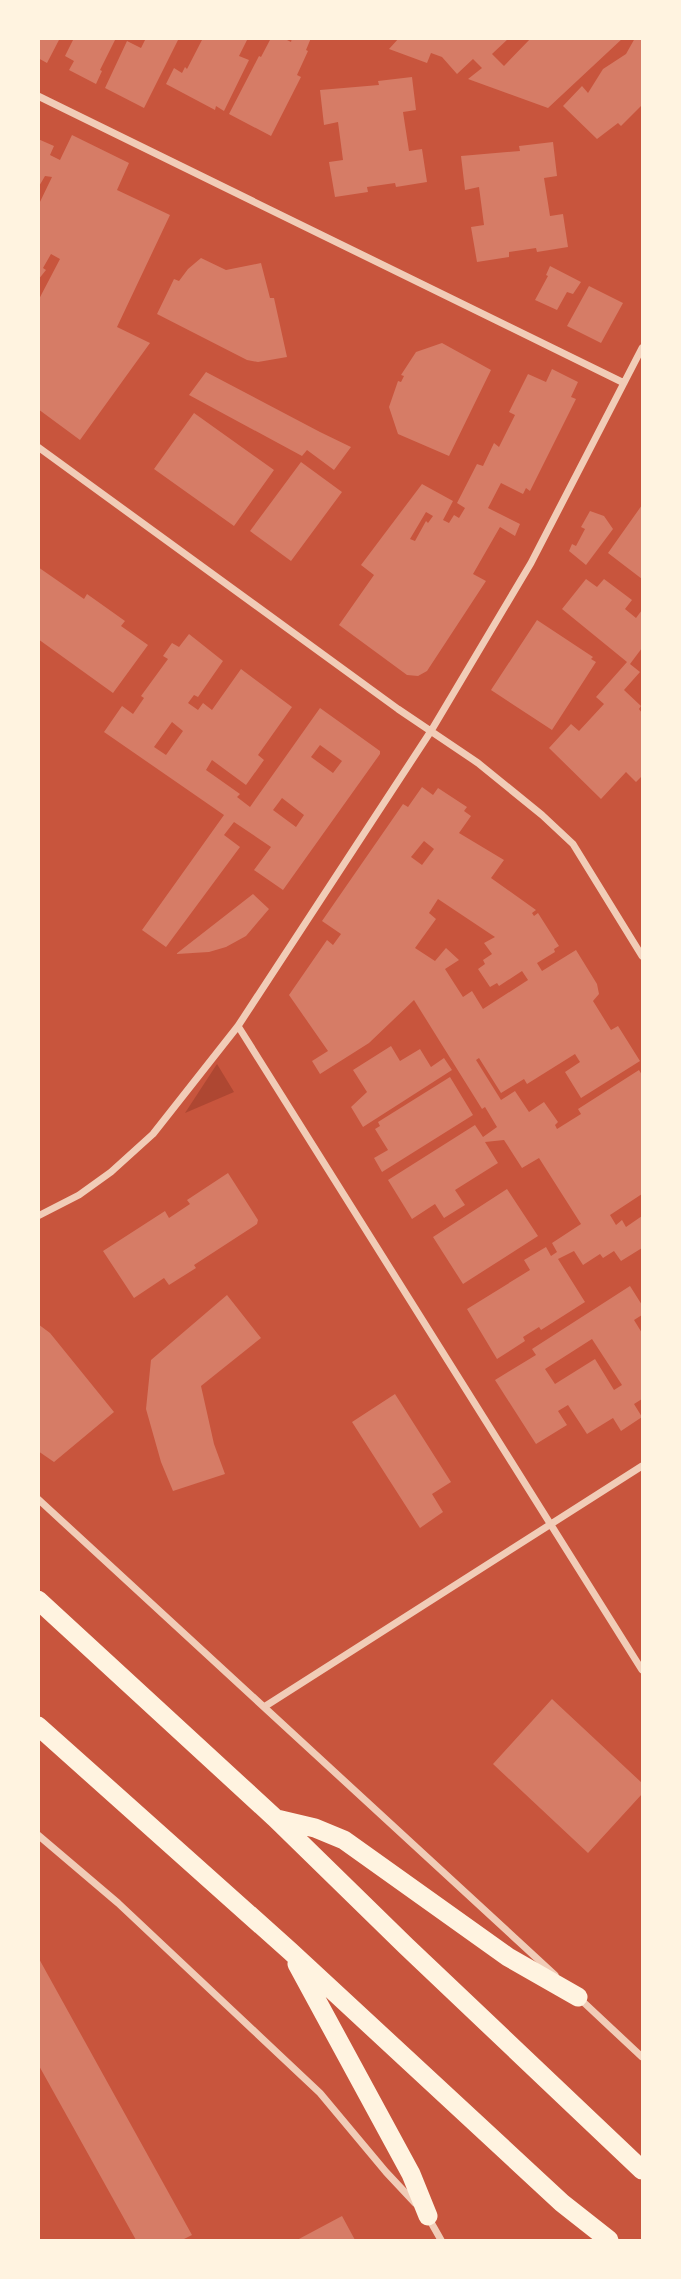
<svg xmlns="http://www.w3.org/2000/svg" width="681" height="2279" font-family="Figtree,sans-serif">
<rect width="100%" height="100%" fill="#c8553d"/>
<path fill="#ae4732" d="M217,1064L234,1092L185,1113Z"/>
<path fill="#d67c66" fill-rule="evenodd" d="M38,38H60L47,63L38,58Z
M74,38H116L100,70L102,71L96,84L69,70L74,61L65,56Z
M146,38H179L144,108L105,88L127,41L141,48Z
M203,38H248L239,56L249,60L224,111L216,106L215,110L166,84L174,68L182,73L185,67L187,69Z
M271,38H283L291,42L292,38H311L306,50L308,51L297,75L301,77L271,136L229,114L259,56L261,57Z
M399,38H509L492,54L504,66L531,38H623L548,108L468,79L482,68L473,59L457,74L442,57L431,53L427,63L389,49Z
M635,38H642V105L621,126L618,123L597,139L563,106L582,86L588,93L603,69L626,54Z
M412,77L416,110L403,112L409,151L422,149L427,182L396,187L395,183L367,187L368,192L335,197L329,162L343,160L338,122L324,125L320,90L379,85L378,81Z
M72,135L129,163L117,190L170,215L117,327L150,343L80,440L38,409V301L60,259L51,254L43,268L46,270L38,280V206L52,177L45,176L38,188V139L54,146L50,155L60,160Z
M553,142L557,176L544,178L550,216L563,214L568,247L537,252L536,248L509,252V257L477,262L471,227L484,225L479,187L465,190L461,156L520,151L519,146Z
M201,258L226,270L261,263L270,298H274L287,357L258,362L247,360L157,314L174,279L179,281L188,269Z
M550,266L581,282L573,294L567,292L557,310L535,300L548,276L546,275Z
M589,286L623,303L601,343L567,326Z
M442,343L491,370L449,456L398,434L389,407L398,381L401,382L404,376L401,375L416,352Z
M552,369L578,382L571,397L576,399L530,491L526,488L523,494L501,483L488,508L520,524L515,536L500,527L473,574L486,581L427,671L418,676L407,675L339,625L374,575L361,565L422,484L453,501L443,520L449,523L454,515L459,518L465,508L457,503L477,464L483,466L494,443L499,447L515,415L509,412L528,374L546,382ZM426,512L433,516L428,523L426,521L415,541L410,539Z
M206,372L320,432L351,447L334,470L307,450L302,456L189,395Z
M194,413L274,470L234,526L154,469Z
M301,462L342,492L291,561L250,531Z
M642,505V579L608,553Z
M590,511L604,516L613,529L586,565L569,551L572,544L576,546L585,529L581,527Z
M38,567L84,599L87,594L125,621L121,626L148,645L113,693L38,639Z
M586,579L597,587L604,579L632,600L625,609L636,618L642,610V648L630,664L640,672L624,690L641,706L639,709L642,713V776L636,782L626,772L601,799L549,748L571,724L579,731L604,704L596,697L627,662L562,609Z
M537,620L593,657L591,659L596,662L552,730L491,690Z
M189,634L223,661L198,697L194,695L188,703L198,710L203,703L212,710L241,669L292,707L258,755L264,760L246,785L212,760L206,770L240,794L237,797L250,807L320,708L380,751V754L283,890L254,870L271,847L234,822L224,835L240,847L166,947L142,930L224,815L104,732L122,706L133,714L144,698L141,696L168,659L163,656L172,643L179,647ZM172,722L183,731L166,755L154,747ZM320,745L342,761L333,773L311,757ZM282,798L304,815L296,827L273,810Z
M422,787L433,795L438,788L467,807L464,811L471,816L459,833L504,860L491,878L536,910L532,913L534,916L538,913L559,946L554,949L555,952L537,963L542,971L576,950L597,984L599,994L593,1001L611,1030L618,1026L640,1061L581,1098L565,1072L580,1062L575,1054L527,1084L524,1079L501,1093L479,1058L476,1060L501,1100L515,1091L529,1112L544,1102L558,1122L555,1125L557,1129L581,1114L578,1109L639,1070L642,1075V1194L610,1215L616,1225L622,1220L626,1227L642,1216V1248L621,1261L614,1251L603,1258L600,1254L583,1265L574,1251L558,1259L585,1302L541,1330L539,1327L523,1337L525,1341L497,1359L467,1309L530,1270L524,1260L546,1247L551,1256L557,1252L552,1243L581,1224L539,1158L522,1168L504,1140L485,1142L498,1163L455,1190L465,1205L444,1218L435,1204L412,1219L388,1180L475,1125L483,1137L497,1127L485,1107L482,1109L414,1000L369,1043L320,1074L312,1061L328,1051L289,995L327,940L333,945L341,934L322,921L403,804L408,807ZM424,841L434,849L422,865L411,857ZM438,899L495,937L484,943L492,954L483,960L485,964L478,969L490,987L497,983L499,986L522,971L528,980L483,1009L472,991L463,997L445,969L459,960L446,948L435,961L415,948L436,919L429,913Z
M253,894L269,909L246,936L226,947L209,952L176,954Z
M391,1046L400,1061L420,1049L431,1067L444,1058L452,1070L363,1127L351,1107L367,1092L353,1070Z
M450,1077L473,1115L382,1172L374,1158L388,1150L375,1129L380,1126L378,1122Z
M228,1173L258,1220L257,1224L194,1265L196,1268L169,1285L164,1278L134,1298L103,1251L165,1211L169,1218L190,1204L187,1200Z
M507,1189L538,1236L463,1284L433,1237Z
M630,1286L642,1305V1315L634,1320L642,1333V1399L634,1404L642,1417L621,1431L613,1418L587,1434L568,1405L558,1411L567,1425L536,1444L495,1380L536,1355L532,1349ZM592,1339L622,1385L614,1390L595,1359L555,1384L545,1369Z
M227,1295L261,1338L201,1386L214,1444L225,1474L173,1491L161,1462L146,1409L151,1360Z
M38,1324L50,1333L114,1412L54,1462L38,1451Z
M395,1394L451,1482L432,1494L443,1512L420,1528L352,1422Z
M552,1699L642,1783V1794L588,1853L493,1764Z
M38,1957L192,2235L182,2240H136L38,2064Z
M342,2216L355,2240H297Z"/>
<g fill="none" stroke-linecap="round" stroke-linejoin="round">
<path stroke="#f1ccb7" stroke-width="7" d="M38,96L624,383
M38,447L398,709L478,763L542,815L573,844L642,956
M238,1026L642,1670
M38,1216L79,1195L111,1172L153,1134L238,1026L431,731L531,563L642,348
M38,1499L555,1975
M264,1707L642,1466
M38,1835L118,1903L320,2093L386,2172L415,2203
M579,1998L642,2057
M428,2217L441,2240"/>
<path stroke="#fff3e0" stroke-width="19" d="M38,1600L275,1818L406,1946L642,2170
M38,1726L290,1951L562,2203L609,2240
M277,1819L315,1828L344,1840L508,1957L578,1997
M297,1964L411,2174L428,2216"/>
</g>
<rect width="681" height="2279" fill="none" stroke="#fff3e0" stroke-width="80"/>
</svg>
